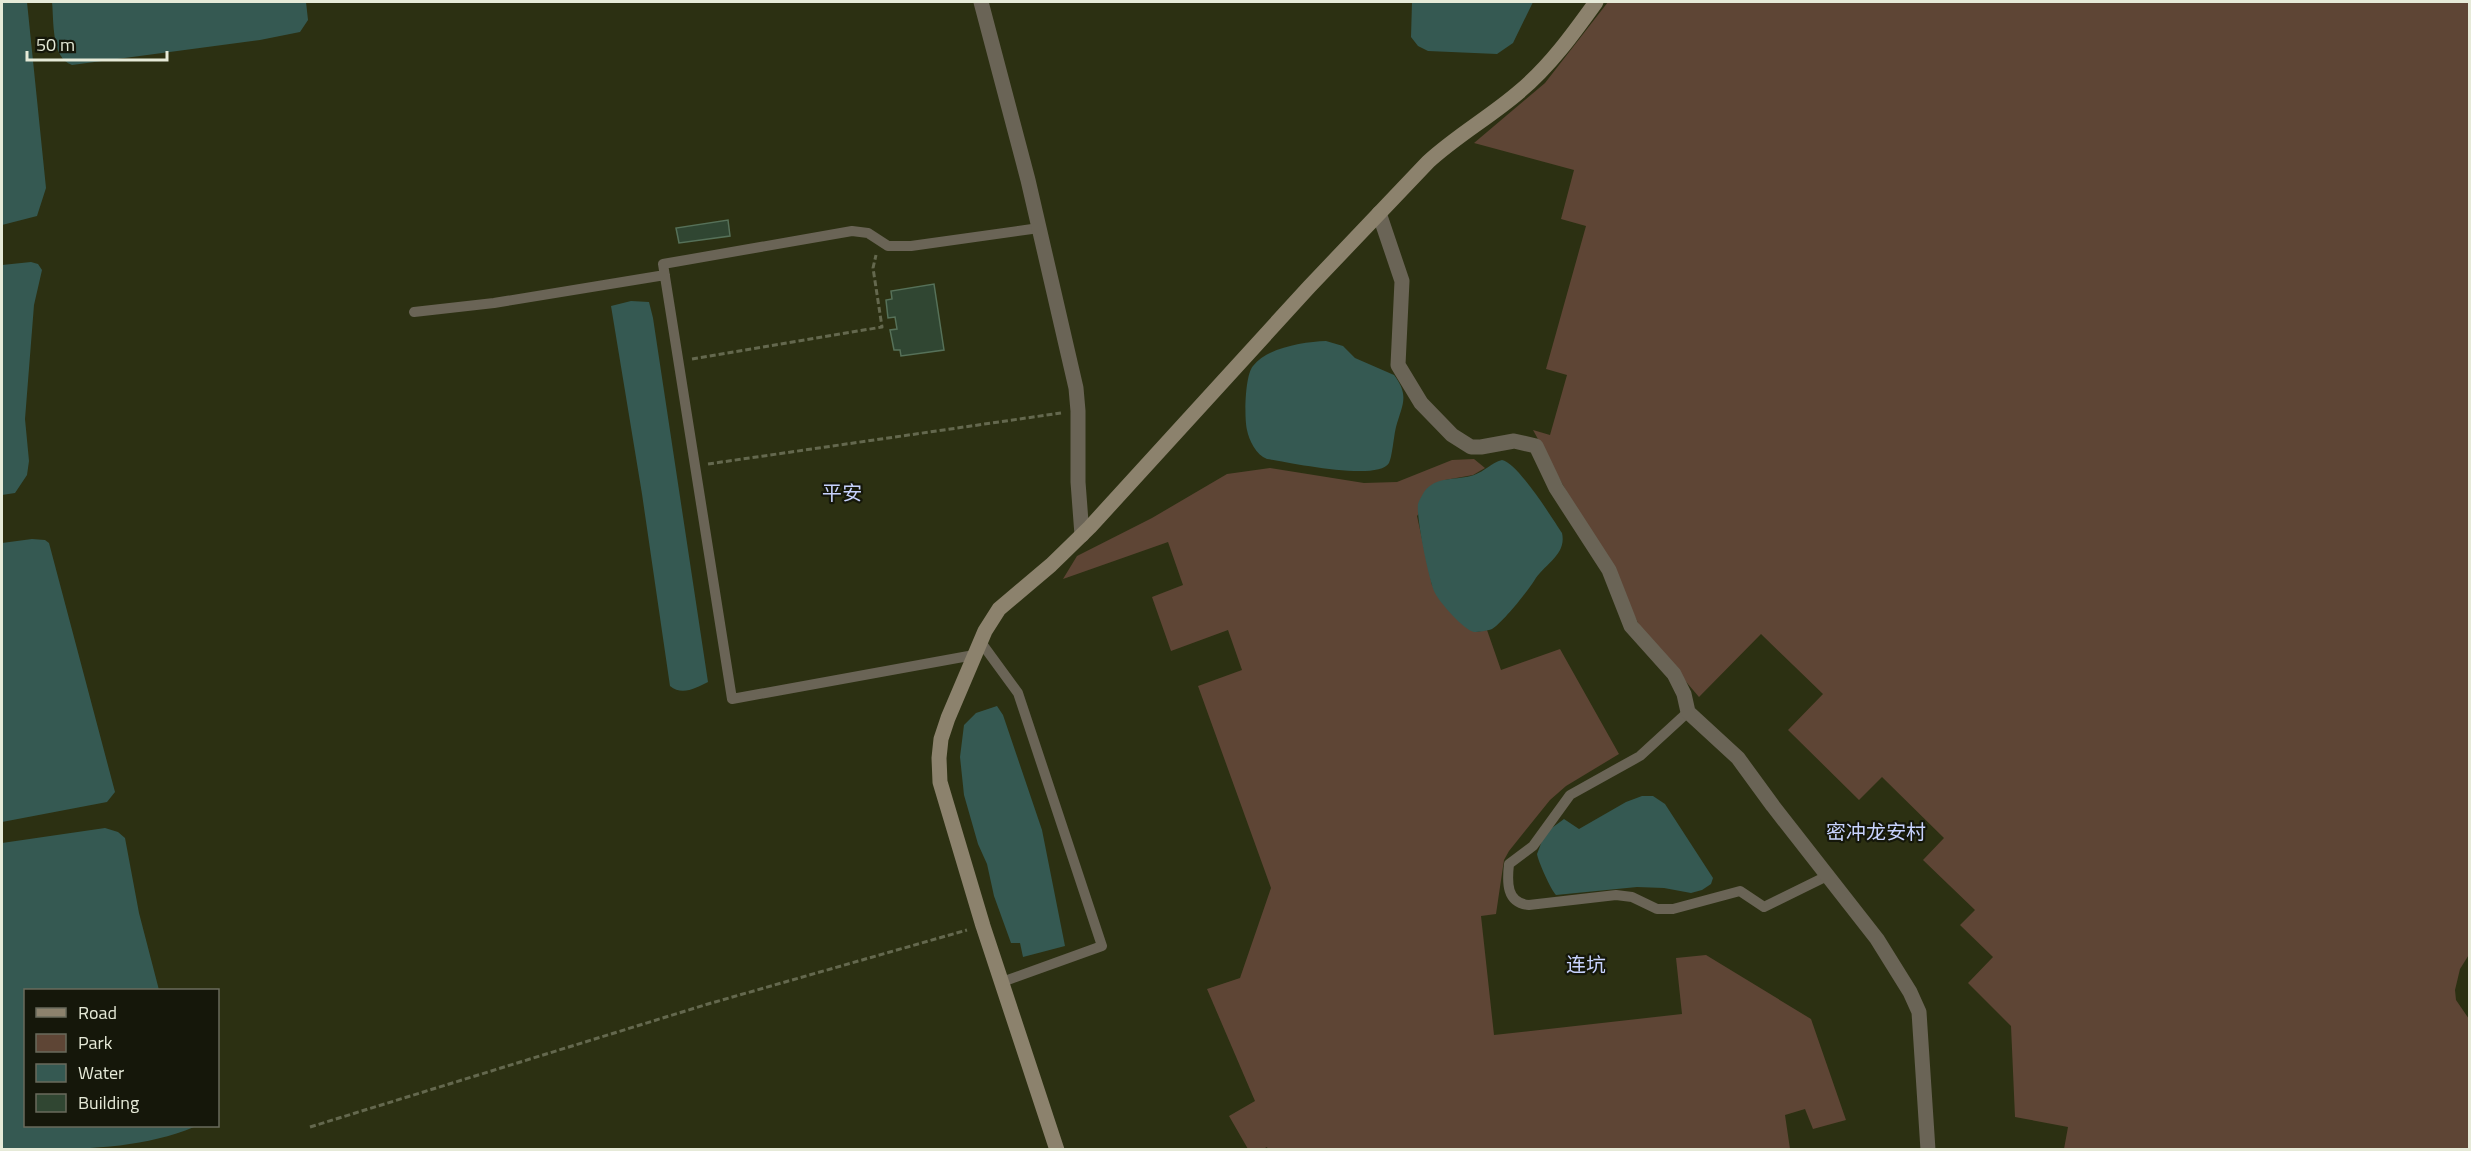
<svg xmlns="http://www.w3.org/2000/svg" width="2471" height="1151" font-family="'Titillium Web','Noto Sans SC',sans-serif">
<rect width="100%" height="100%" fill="#2c3012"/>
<path fill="#5e4535" d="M1608,2H2469L2470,953L2460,969L2455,990L2456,1000L2469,1019V1149H2064L2068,1127L2015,1117L2011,1026L1968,983L1993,957L1960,925L1975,910L1923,860L1944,838L1882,777L1859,800L1788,730L1823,694L1761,634L1699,697L1642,630L1533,430L1550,435L1567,375L1546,369L1586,226L1561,219L1574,170L1474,143L1545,83Z
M1474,459L1485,468L1473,475L1445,480L1417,516L1432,585L1476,632L1487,630L1501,670L1560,649L1619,754L1566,786L1550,800L1509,851L1504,860L1496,914L1481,916L1494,1035L1682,1014L1676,958L1706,955L1811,1019L1846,1120L1813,1129L1805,1109L1785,1115L1790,1149L1268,1150L1267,1147L1263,1149H1248L1229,1116L1255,1101L1207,989L1240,978L1271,888L1198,686L1242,670L1228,630L1171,651L1152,597L1183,585L1168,542L1063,579L1077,556L1152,518L1227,474L1270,468L1364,483L1397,482L1452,460Z"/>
<path fill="#355952" d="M2,2H27L46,188L37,216L2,225Z
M52,2H306L308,20L300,32L260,40L72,65C51,58 54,20 52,2Z
M1412,2H1533L1513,43L1497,54L1428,51L1418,46L1411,37Z
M31,262L38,264L42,270L34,305L25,419L29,461L27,475L15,493L2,495V265Z
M631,301L649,302L653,318L708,682C696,688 682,696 670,686L642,494L611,306Z
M1326,341L1343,346L1355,358L1394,375C1410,396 1402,405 1396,427C1394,435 1392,458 1389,463C1378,482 1288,462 1267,459C1256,455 1249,440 1247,430C1244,417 1245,375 1253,366C1268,347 1304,342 1326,341Z
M1502,460C1518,463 1552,518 1562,533C1567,555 1544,564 1534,581C1527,592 1502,623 1492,629C1487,631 1479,632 1474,632C1464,630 1440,603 1435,593C1429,581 1416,517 1418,504C1419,500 1422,496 1424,492C1436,475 1457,481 1474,475C1485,471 1491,463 1502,460Z
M32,539L45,540L49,543L115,792L107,802L2,822V543Z
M997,706L1003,715L1042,830L1065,946L1023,957L1020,943H1011L994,896L987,864L978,844L964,795L960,757L964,725L976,713Z
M1642,796H1653L1665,804L1713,878L1711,884L1702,890L1691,893L1664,888L1637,887L1556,895C1551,890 1538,861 1537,854L1545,833L1564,819L1579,829L1626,802Z
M105,828L118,832L125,838L139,913L159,990H26V1126L194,1127C137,1151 65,1150 2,1149V843Z"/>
<path fill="#304632" stroke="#567159" stroke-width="1.5" d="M728,220L730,236L679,243L676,228Z
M934,284L944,350L901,356L900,350H894L890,330L897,329L895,317L888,318L886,300L892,299L891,291Z"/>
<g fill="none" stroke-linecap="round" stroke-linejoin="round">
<path stroke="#64684e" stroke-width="3" stroke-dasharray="6 3" stroke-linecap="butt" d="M692,359L882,327L873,268L876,255
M708,464L1061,413
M310,1127L708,1004L967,930"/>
<path stroke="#6a6456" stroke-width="10" d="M414,312L494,303L665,275
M980,641L1018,693L1102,946L1002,982
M974,655L732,699L663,264L852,231L868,233L888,246H911L1039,228
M1688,712L1640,756L1570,795L1533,846L1509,864C1507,882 1506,903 1529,905L1616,895L1632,897L1657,909H1673L1740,891L1764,907L1827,876"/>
<path stroke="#6a6456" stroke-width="15" d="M981,2L1028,180L1076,388L1078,411V482L1082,535
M1379,213L1402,281L1398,365L1421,403L1452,435L1471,447H1481L1514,441L1536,446L1556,488L1609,570L1631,626L1674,674L1684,694L1688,712L1738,758L1773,806L1877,939L1910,992L1919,1012L1928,1150"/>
<path stroke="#8c826d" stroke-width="15" d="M1057,1150L983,926L940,782L939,758L941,739L948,718L985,631L999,609L1051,565L1090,527L1309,287L1428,162C1456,136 1490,117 1519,92C1550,66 1573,34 1596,2"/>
</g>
<g text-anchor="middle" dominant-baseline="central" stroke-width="4.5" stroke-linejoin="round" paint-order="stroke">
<g font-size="20" fill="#c7d2fd" stroke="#15170a">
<text x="842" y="492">平安</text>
<text x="1876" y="831">密冲龙安村</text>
<text x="1586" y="964">连坑</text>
</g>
</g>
<rect width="2471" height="1151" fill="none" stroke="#e6ead8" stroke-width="6"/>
<rect x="24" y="989" width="195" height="138" fill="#15170a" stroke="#696b5c" stroke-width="1.5"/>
<rect x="36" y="1008" width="30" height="9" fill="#8c826d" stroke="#696b5c" stroke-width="1.5"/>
<text x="78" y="1019" font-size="18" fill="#e6ead8">Road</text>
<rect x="36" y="1034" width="30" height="18" fill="#5e4535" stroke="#696b5c" stroke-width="1.5"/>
<text x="78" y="1049" font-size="18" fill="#e6ead8">Park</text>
<rect x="36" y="1064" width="30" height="18" fill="#355952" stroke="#696b5c" stroke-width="1.5"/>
<text x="78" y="1079" font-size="18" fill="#e6ead8">Water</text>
<rect x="36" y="1094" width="30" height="18" fill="#304632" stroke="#696b5c" stroke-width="1.5"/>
<text x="78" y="1109" font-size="18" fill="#e6ead8">Building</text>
<path d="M27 51v9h140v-9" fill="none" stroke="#e6ead8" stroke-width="3"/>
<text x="36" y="51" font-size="18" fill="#e6ead8" stroke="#15170a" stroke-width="4.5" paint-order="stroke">50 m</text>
</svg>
